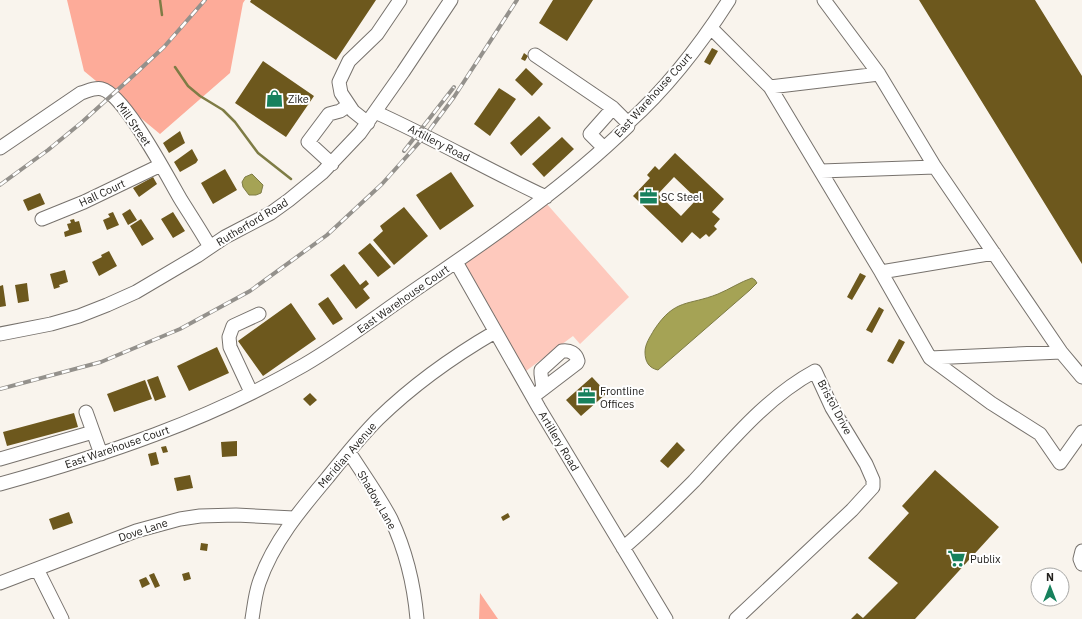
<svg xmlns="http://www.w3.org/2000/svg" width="1082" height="619" font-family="'IBM Plex Sans',sans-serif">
<rect width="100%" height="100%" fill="#f9f4ed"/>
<path fill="#fec9bd" d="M546,203L629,297L580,344L573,336L526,371L456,272L479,250Z"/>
<path fill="#fdab99" d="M67,0H245L243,3L230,73L160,134L84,71Z
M480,593L498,619H479Z"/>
<path fill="#a5a355" stroke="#7e7c45" d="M252,174L263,185L261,193L256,195H249L243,187L242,182L245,177Z
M752,278L755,280L757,283L750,290L658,370C649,368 645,362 645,352C645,344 650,337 654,330C675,298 688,306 718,294C730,289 740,282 752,278Z"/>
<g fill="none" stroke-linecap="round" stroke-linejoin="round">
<path stroke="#7e7c45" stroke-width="2.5" d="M160,0L162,15
M175,67L188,86L200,96L223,110L235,122L258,153L291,179"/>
</g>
<path fill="#6d581d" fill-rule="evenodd" d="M251,0H376L336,60L250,2Z
M553,0H593L567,41L539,23Z
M919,0H1035L1082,76V264Z
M712,48L718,51L710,65L704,62Z
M524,53L528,56L525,61L521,59Z
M263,61L314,96L286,137L235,103Z
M526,68L543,84L532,96L515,80Z
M499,88L516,99L490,136L474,124Z
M539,116L551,128L521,156L510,143Z
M180,131L185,143L169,153L163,143Z
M562,137L574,149L544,177L532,164Z
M192,149L198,160L196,163L180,172L174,162Z
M675,153L724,199L712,212L720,219L714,226L717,229L709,237L706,234L700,239L692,232L682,243L633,196L650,178L647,175L655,166L659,170ZM674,177L697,199L681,216L658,194Z
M225,169L237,190L213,204L201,183Z
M451,172L474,206L440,230L416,195Z
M153,177L157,184L139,197L133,188Z
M40,193L45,204L28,211L23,200Z
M404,207L428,236L394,265L373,240L383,231L380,226Z
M130,209L137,220L128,225L122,214Z
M113,212L119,225L107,230L103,220L110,217L108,214Z
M173,212L185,231L173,238L161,219Z
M74,219L75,222L79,221L82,232L65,237L64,232L69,230L67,224L71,223L70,220Z
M141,219L154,239L142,246L130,226Z
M370,243L391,267L378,277L358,253Z
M109,251L117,266L99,276L92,262L102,257L101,255Z
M344,264L360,285L366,280L369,284L363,289L370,298L356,309L330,275Z
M65,270L68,282L59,285L60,287L54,289L50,274Z
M860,273L866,276L852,300L847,297Z
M27,283L29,301L18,303L15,285Z
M3,285L6,306L0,307V286Z
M328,297L343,319L333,325L318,304Z
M291,303L316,339L263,376L238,341Z
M879,307L884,310L872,333L866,330Z
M899,339L905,342L893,364L887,361Z
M217,347L229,373L189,391L177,366Z
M158,376L166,397L155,401L147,380Z
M592,377L607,393L581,416L566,400Z
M145,380L152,399L114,412L107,394Z
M310,393L317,400L310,406L303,399Z
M74,413L78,427L7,446L3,432Z
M237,441V456L222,457L221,442Z
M677,442L685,450L668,468L660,461Z
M166,446L168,452L163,453L161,447Z
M156,452L159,464L151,466L148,454Z
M935,470L999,527L915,619H851L857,613L863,618L898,583L868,558L909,513L902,506Z
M190,475L193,488L177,491L174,478Z
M69,512L73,523L53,530L49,519Z
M508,513L510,517L503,521L501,517Z
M201,543L208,544L207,551L200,550Z
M189,572L191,579L184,581L182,574Z
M154,573L160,586L155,588L149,575Z
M146,577L150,584L142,588L139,580Z"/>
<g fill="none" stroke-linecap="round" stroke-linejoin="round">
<defs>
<path id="minor" d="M824,0L879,74L935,167L1061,352L1082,377
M711,28L770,87L881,272L930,358L991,403L1040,434L1060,463L1082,432
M535,55L613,108L628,123
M770,87L879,74
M375,112C433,138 488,170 546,197
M368,123L353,111L341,93L339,82L349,61L377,34L400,0
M0,148L81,93C88,91 95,87 102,89C125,95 168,178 181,200C191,216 201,231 210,247
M604,148L590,134L613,108
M332,164L308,142L329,114L340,111L349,105
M821,171L935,167
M42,219L84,202L161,165
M456,262L539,408L666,619
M881,272L994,253
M0,334L51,324L79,316L107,305L136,292L197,256L225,237L271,213L289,200L322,173L360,133L403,72L451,0
M930,358L1061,352
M251,392L230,347L229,337L233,326L259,314
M533,397L539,392L577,363L578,361C576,353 570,350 562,351L541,370V374L543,389
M86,412L101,454
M349,452C363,474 379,496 391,519C406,551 414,584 417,619
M0,459L93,432
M0,484C105,455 209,420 304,365C347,340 386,309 428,281C498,233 567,185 628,126V123C667,88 701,44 729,0
M623,548C648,527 671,504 694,481C731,441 767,397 815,371L832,408L866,464L873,480V487L852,510L736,619
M1082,551L1080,559L1082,564
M37,569L62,619
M0,583L136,531L180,519L200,516L236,515L294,518
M252,619C254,607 255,595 259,583C273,542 301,509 328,477C344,457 360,437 378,419C413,385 452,357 495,332"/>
</defs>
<use href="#minor" stroke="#77726d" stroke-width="15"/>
<use href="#minor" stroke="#fff" stroke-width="13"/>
<defs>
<path id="rail" d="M404,151L454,87
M0,185L48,150L81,123L134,75L164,47L205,0
M0,389L101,362L180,329L250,291L327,235L382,184L425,136L454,97L517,0"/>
</defs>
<use href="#rail" stroke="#94918c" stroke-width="4"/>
<use href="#rail" stroke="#fff" stroke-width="2.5" stroke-dasharray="8" stroke-linecap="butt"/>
</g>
<defs>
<symbol id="shop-bare" viewBox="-9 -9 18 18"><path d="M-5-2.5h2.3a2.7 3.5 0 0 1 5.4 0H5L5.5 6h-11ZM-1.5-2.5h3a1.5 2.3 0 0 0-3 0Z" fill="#17815d" stroke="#fff" stroke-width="2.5" paint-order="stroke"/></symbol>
<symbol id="office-bare" viewBox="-9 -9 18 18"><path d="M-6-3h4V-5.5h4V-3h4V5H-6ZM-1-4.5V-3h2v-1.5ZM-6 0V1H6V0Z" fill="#17815d" stroke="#fff" stroke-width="2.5" paint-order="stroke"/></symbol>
<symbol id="supermarket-bare" viewBox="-9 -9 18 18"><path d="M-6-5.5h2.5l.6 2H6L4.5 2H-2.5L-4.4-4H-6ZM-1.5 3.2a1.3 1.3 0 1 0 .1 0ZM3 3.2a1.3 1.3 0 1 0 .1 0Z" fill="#17815d" stroke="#fff" stroke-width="2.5" paint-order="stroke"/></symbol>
</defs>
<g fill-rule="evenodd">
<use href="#shop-bare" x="262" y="86" width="25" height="25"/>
<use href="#office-bare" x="636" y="184" width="25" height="25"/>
<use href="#office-bare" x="574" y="384" width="25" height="25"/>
<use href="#supermarket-bare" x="944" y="546" width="25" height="25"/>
</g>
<g text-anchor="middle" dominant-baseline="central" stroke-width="4" stroke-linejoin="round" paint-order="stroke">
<g font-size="11" fill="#24221f" stroke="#fff">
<text transform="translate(653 95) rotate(-48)">East Warehouse Court</text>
<text transform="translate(134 124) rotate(55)">Mill Street</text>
<text transform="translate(439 143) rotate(27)">Artillery Road</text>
<text transform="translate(102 193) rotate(-25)">Hall Court</text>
<text transform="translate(252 222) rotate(-31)">Rutherford Road</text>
<text transform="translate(403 299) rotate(-35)">East Warehouse Court</text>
<text transform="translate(835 407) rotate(62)">Bristol Drive</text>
<text transform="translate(559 441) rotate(59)">Artillery Road</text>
<text transform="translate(117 447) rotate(-19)">East Warehouse Court</text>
<text transform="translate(347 455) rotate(-49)">Meridian Avenue</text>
<text transform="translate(377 500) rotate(60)">Shadow Lane</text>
<text transform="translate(143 530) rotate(-18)">Dove Lane</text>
</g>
<g font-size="11" fill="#24221f" stroke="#fff" text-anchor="start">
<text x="288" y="99">Zike</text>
<text x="661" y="197">SC Steel</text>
<text x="600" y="391">Frontline<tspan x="600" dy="13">Offices</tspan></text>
<text x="970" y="559">Publix</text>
</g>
</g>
<g transform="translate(1050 587)"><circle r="19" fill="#ffffff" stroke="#a7a7a5"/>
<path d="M0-3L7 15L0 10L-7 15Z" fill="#17815d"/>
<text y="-6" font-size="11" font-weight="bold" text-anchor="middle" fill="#24221f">N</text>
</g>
</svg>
